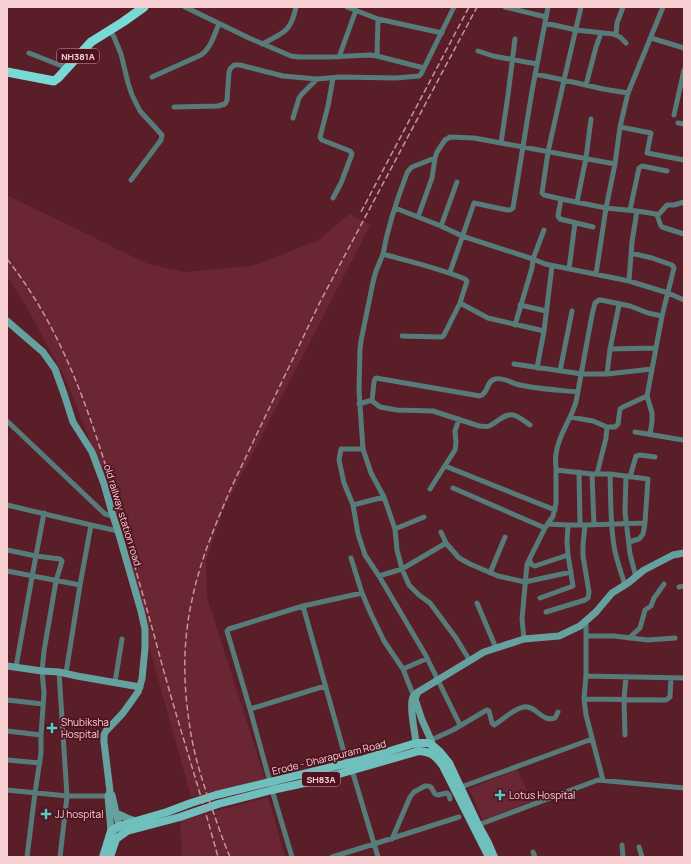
<svg xmlns="http://www.w3.org/2000/svg" width="691" height="864" font-family="Manrope,sans-serif">
<rect width="100%" height="100%" fill="#5a1e29"/>
<path fill="#6a2633" d="M7,195L148,264L184,272L252,266L317,241L350,214L370,225L222,513L206,561L207,597L265,779L191,797L96,456L66,380L25,304L7,276Z
M517,769L532,801L483,820L469,789Z
M268,797L285,857H182L180,821Z"/>
<g fill="none" stroke-linecap="round" stroke-linejoin="round">
<path stroke="#567b79" stroke-width="5" d="M185,7L249,38L291,56L299,57H328L370,55L377,56L424,68
M347,7L378,19L442,33
M505,7L546,17
M663,7L628,93L620,127L651,133L647,153L684,160
M545,23L576,30L613,34L620,37L626,43
M110,30L114,37L121,54L128,83L132,95L140,111L162,135L161,140L131,180
M616,35L617,23L623,7
M651,38L684,48
M262,44C283,33 291,32 296,7
M478,51L493,56L537,64
M29,53L67,68
M377,56L378,19
M339,57L356,10
M535,74L564,80L581,7
M152,77L201,55C211,48 214,35 219,24
M586,85L596,47L601,33
M628,93L603,89L564,80L548,152L542,193L544,195L561,199L606,208L637,211L656,214C660,218 658,223 662,227L684,234
M174,107L218,106L225,104L227,100L229,72L230,69L234,65H240L283,76L317,79L340,77L396,78L419,76L421,74L454,7
M674,115L684,70
M293,118L299,98L302,94L317,79
M678,123L684,124
M501,143L508,95L515,39
M333,198L341,183L352,154L350,151L322,140L320,137L328,106L333,78
M561,199L558,216L560,219L593,227
M577,202L586,158L591,119
M395,208L441,226L462,236L533,259L545,264L629,281L668,293L684,300
M630,210L639,168L642,166L667,171
M657,215L660,213L667,205H674L684,202
M418,217L432,178L435,158L437,152L445,140L450,137L474,138L615,164
M441,226L457,182
M631,253L652,258L672,265L674,268L662,316L647,396L652,413V422L650,434
M383,254C411,262 439,268 465,279L467,281L460,303L444,335L442,337L402,336
M569,269L575,223
M450,272L474,203L507,210H510L513,208L532,91L548,7
M596,274L606,208L615,164L620,127
M629,281L632,242L637,211
M460,303L488,318L544,331
M520,305L546,311
M515,325L532,268L533,259L544,230
M610,349L656,348
M514,364L582,374H607L652,369
M537,368L544,331L552,266
M560,371L572,311
M607,374L610,349L619,305
M372,401L374,382L375,379L376,378L480,396C489,393 486,381 495,379C502,377 510,382 516,384C534,389 559,390 578,392
M359,404L369,401H372L380,407L397,410L433,411L479,426C483,426 486,427 489,426C497,423 504,413 513,415C519,416 525,422 530,425
M570,417L593,421L607,427H615L618,424L620,409L623,407L647,396
M7,421L105,514L113,516
M635,432L683,440
M363,449L359,391L360,349L361,341L373,282L376,271L383,254L387,235L392,217L398,198L407,173L409,170L412,167L435,158
M445,466L555,510
M556,470C556,464 555,459 556,454C558,435 571,420 576,402L592,315L595,303L599,300H601L630,306L648,313L662,316
M579,472L580,525
M592,474L594,525
M597,474L606,438L607,427
M610,474C611,498 610,522 614,546C616,559 621,572 625,585
M626,476L625,512L630,554L636,577
M630,477L636,456L640,455L655,457
M453,488L545,528
M430,489L455,450L456,443L455,431L459,419
M7,505L91,525L118,531
M353,505L384,497
M548,524L568,525
M395,529L424,517
M441,532L446,543L459,558L470,564L498,576L525,582L571,572
M7,550L36,556L60,559L62,561L56,581L44,651L42,671L44,693L41,735V753L35,793L27,857
M351,558L362,593L370,612L384,641L403,669L414,697
M529,560L532,565L535,566L568,555
M7,571L80,585
M490,573L505,537
M379,576L402,569L446,543
M679,587L684,586
M540,598L573,586L568,555L567,542L568,525H585L645,523
M477,603L496,648
M303,606L362,593
M546,612L585,600L588,598L589,592L583,556V545L585,525
M586,622V676L584,699L586,715L603,780
M586,636H614L648,640L675,638
M629,638L640,628L645,610L651,606L654,598L657,594L664,584
M524,639L522,619L527,564L545,528L553,516L556,503V470L592,474H610L648,479L645,523L643,534L639,539L629,542
M16,667L32,577L44,513
M403,669L426,659
M59,672L67,796L60,857
M66,673L80,585L91,525
M586,676L684,678
M115,682L122,639
M584,699L666,700L670,697L671,678
M7,700L43,704
M250,709L325,686
M460,725L425,654L379,576L365,555L358,534L353,505L344,483L339,460L341,449H363L371,473L384,497L395,529L397,550L402,569L409,585L419,595L430,603L456,638L470,661
M7,731L41,735
M625,735L624,699L626,677
M431,740L453,730L485,711L487,710L489,711L492,723L494,725C503,720 514,708 524,707C536,705 542,723 555,718L558,712
M7,760L40,763
M352,770L378,857
M270,782L250,709L227,631L229,629L303,606L347,763
M461,787L592,739
M7,790L67,796H110
M272,790L292,857
M478,825L598,780L684,788
M392,839L410,797L414,792L425,786H428L431,787L435,794L438,795L447,793L449,795L450,799
M622,845L623,857
M639,847L642,857
M533,852L535,857
M332,857L374,844L459,817"/>
<path stroke="#65a29f" stroke-width="7" d="M7,321L43,352L55,369L64,394L73,422L92,452L104,484L113,516L118,531L141,611L145,629V648L142,679L138,692L123,713L106,731L104,735V742L110,791L108,796L111,831L114,834
M7,666L42,671L59,672L77,676L140,687
M417,694L415,699L422,720L431,740L432,748
M418,748L416,743C415,732 409,706 413,697C414,695 416,693 418,692L484,652L524,639L559,636L580,626L596,612L612,593L628,583L644,570L673,555L684,553
M112,795L119,826L122,831
M116,813L127,818L136,821"/>
<path stroke="#6fbfbc" stroke-width="8" d="M103,857L111,831L119,826L167,812L191,803L216,795L361,760L416,743H427L431,744L440,752L449,763L478,825L488,843L494,857
M110,857L116,839L127,831L180,817L218,804L272,790L318,780L419,751C432,752 436,756 443,766L489,857"/>
<path stroke="#78dad7" stroke-width="9" d="M7,72L54,81L58,78L91,42L123,22L144,7"/>
<path stroke="#c5979d" stroke-width="1.5" stroke-dasharray="6 3" stroke-linecap="butt" d="M361,212L469,7
M7,259C64,331 91,416 117,503C131,554 146,605 160,657C178,724 200,790 218,857
M230,857C224,843 219,829 214,814C203,784 193,753 189,721C183,681 183,639 192,600C200,560 216,523 232,486L320,302L477,7"/>
</g>
<g fill="#53cdca" stroke="#4e131f" stroke-width="1.5">
<path d="M50 722h4v4h4v4h-4v4h-4v-4h-4v-4h4z"/>
<path d="M498 789h4v4h4v4h-4v4h-4v-4h-4v-4h4z"/>
<path d="M44 808h4v4h4v4h-4v4h-4v-4h-4v-4h4z"/>
</g>
<g text-anchor="middle" dominant-baseline="central" stroke-width="3.5" stroke-linejoin="round" paint-order="stroke">
<g fill="#4e131f" stroke="#c5979e" stroke-width="1">
<rect x="57" y="49" width="42" height="14" rx="3"/>
<rect x="302" y="772" width="38" height="14" rx="3"/>
</g>
<g font-size="9" font-weight="bold" fill="#f8d0d4">
<text x="78" y="56">NH381A</text>
<text x="321" y="779">SH83A</text>
</g>
<g font-size="10" fill="#f8d0d4" stroke="#4e131f">
<text transform="translate(123 515) rotate(73)">old railway station road</text>
<text transform="translate(329 757) rotate(-14)">Erode - Dharapuram Road</text>
</g>
<g font-size="10" fill="#f8d0d4" stroke="#4e131f" text-anchor="start">
<text x="61" y="722">Shubiksha<tspan x="61" dy="12">Hospital</tspan></text>
<text x="509" y="795">Lotus Hospital</text>
<text x="55" y="814">JJ hospital</text>
</g>
</g>
<rect width="691" height="864" fill="none" stroke="#f8d0d4" stroke-width="16"/>
</svg>
